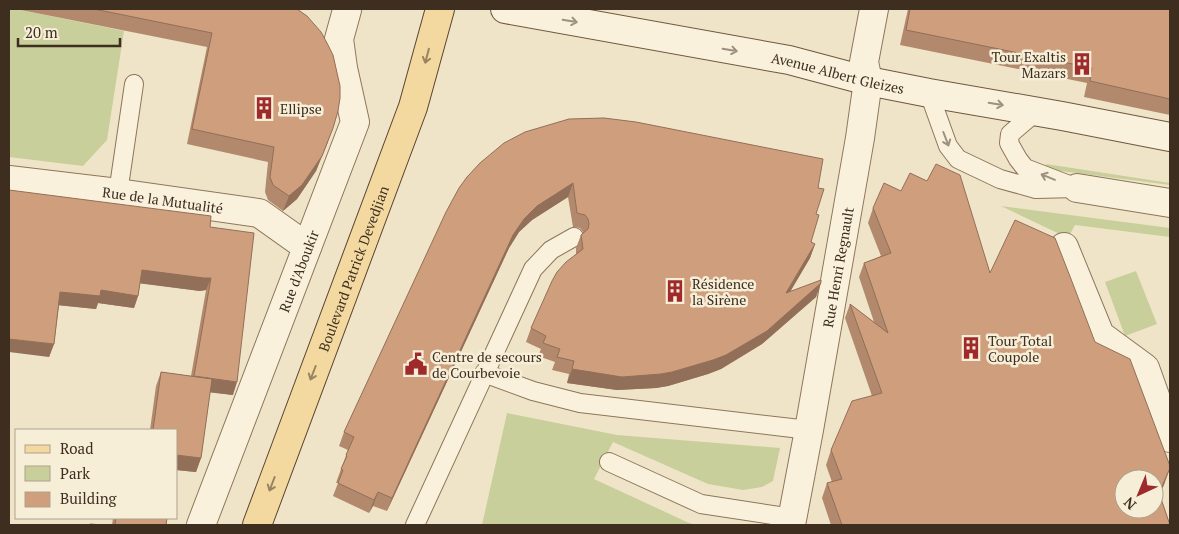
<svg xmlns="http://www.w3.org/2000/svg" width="1179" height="534" font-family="'PT Serif',serif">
<rect width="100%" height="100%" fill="#f0e4c8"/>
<path fill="#c9cf9b" d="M9,9H16L124,31L107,140L83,166L9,157Z
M1046,164L1170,183V185L1045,169Z
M1001,206L1170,228V237L1075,225L1068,238Z
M1136,271L1157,324L1125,336L1105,282Z
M507,413L617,435L780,448L773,481L762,487L743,490L708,484L613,442L594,479L687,522L696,525H482Z"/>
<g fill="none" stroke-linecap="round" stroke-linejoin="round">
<defs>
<path id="lane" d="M929,93L948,146L958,159L1000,179L1036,189L1077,188L1025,168L1018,159L1009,143L1010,134L1037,111
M118,193L134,84
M484,373L533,391L580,403L809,430
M609,462L701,504L792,518
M415,525L533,269L551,250L574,237"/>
<g id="street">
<path id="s1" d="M9,180L118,193L259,213L307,247"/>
<path d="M1077,188L1170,203"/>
<path d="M1064,247L1100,335L1145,368L1170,438"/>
<path id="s2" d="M201,525L355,122L343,68L339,39L347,10"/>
<path id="s3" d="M791,525L809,430L860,138L868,81L864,62L874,9"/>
</g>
<g id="secondary">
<path id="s4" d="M505,9L789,60L868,81L929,93L1062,116L1170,137"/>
</g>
<g id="primary">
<path id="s5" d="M257,525L413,107L440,9"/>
</g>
</defs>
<use href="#lane" stroke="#8d765c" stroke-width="20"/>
<use href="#street" stroke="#8d765c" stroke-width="30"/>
<use href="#secondary" stroke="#6f573f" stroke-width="30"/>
<use href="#primary" stroke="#5b4430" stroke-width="30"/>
<use href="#lane" stroke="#faf1dc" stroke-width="18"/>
<use href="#street" stroke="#faf1dc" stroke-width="28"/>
<use href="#secondary" stroke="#faf1dc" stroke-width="28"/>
<use href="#primary" stroke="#f3d9a0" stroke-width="28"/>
</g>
<path fill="#b2896c" d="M16,9H297L328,142L316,171L297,199L283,211L268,200L265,192L268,162L187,144L207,47Z
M908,9H1170V115L1084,97L1087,83L900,45Z
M467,177L818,188L816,214L811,242L815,244L810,258L790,292L821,283L816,297L762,344L721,369L708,374L668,386L656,388L617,390L567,383L569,374L552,370L555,362L538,356L541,349L526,342L531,328L576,254V248L581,235L583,232L580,228L573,227L568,197L532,220L519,232L509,248L387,511L373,506L369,513L333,496L338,483H336L341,469L348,450L339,446L344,432Z
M9,190L210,227L233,395L210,392L201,458L196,472L176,470V430H150L156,386L161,372L191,376L206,290L200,291L140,283L138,296L134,308L98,303L96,309L59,305L54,344L49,357Z
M873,208L990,273L1095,342L1165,482L1160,495L1170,525H831L822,498L827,483L832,482L826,465L831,450L872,396L845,318L850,304L874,322L859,277L864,263L881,256L868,223Z
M113,518H167L166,525H112Z"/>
<path fill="#916f58" d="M333,128L316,171L297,199L283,211L289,196Z
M573,183L568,197L532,220L519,232L509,248L387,511L392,498L513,235L524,219L537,206Z
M815,244L810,258L781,307L786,293Z
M142,270L211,278L206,290L200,291L137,283Z
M821,283L816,297L762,344L721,369L708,374L668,386L656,388L617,390L567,383L572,369Z
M101,290L138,296L134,308L98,303L96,309L56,305L60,292Z
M9,339L54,344L49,357L9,352Z
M194,377L237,382L233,395L189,390Z
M176,455L201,458L196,472L176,470Z
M1170,468L1165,482L1154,508L1159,493Z
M378,492L373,506L369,513L374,500Z"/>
<path fill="#cf9f7d" stroke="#916f58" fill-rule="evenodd" d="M94,9H297L307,16L321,32L327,43L333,55L340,86V98L338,111L333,128L322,156L302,185L289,196L273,185L270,177L274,147L192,129L212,33Z
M910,9H1170V99L1090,81L1092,68L906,30Z
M604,118L636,122L823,159L818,188L824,189L816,214L819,215L811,242L815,244L786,293L821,280V283L767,331L726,355L713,360L672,372L661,374L622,377L572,369L574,361L557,357L560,349L543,343L546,336L531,328L552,281L557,272L566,262L583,249L581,235L588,229L589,224L588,219L585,215L577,213L573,183L537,206L524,219L513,235L392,498L378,492L374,500L338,483L343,470L341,469L347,456L346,455L354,437L344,432L446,212L459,188L467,177L480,163L504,143L525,132L569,119Z
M936,164L960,175L990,273L1015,220L1055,238L1071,279L1095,342L1130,359L1170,466V468L1159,493L1170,525H842L827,483L842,479L831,450L852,401L882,393L850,304L888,333L864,263L891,253L873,208L884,183L901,191L910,173L927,181ZM1124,479H1154V509H1124Z
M9,190L211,216L210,227L254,233L237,382L194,376L211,278H204L142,270L138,296L101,290L100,296L60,292L54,344L9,339Z
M161,372L212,379L201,458L176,455V430H153Z
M116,518H167L166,525H115Z
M90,524L103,525H90Z"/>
<defs><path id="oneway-shaft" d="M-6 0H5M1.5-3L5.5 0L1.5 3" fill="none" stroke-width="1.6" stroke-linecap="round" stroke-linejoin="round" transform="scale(1.25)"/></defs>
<g stroke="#9c907e">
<use href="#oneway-shaft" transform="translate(570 21) rotate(10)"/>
<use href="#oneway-shaft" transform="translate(730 50) rotate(10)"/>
<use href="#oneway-shaft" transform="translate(996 104) rotate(10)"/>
<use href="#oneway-shaft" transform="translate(946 139) rotate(69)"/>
<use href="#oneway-shaft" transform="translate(1048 177) rotate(-158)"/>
</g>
<g stroke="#988460">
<use href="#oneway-shaft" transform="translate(427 56) rotate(105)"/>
<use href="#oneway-shaft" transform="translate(313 373) rotate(111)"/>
<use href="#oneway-shaft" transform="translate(272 484) rotate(111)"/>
</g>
<defs>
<symbol id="building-bare" viewBox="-9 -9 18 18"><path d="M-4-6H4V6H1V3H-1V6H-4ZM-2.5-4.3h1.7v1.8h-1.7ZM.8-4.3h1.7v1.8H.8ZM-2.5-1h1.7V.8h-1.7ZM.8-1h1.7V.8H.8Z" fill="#9e2a2b" stroke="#f7eed8" stroke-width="2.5" paint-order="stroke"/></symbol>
<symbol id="civic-bare" viewBox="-9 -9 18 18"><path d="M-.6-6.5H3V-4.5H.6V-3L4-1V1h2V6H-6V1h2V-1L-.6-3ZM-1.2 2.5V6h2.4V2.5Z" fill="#9e2a2b" stroke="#f7eed8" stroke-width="2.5" paint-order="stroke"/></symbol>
</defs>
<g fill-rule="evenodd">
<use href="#building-bare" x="1066" y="48" width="32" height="32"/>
<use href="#building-bare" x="248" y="92" width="32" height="32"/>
<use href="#building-bare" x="659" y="275" width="32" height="32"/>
<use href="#building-bare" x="955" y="332" width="32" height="32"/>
<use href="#civic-bare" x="400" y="348" width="32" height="32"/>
</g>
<g text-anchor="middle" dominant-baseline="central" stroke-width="5" stroke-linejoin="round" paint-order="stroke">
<g font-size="14" fill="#3d2e20" stroke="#f7eed8" text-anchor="start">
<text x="1066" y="56" text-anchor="end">Tour Exaltis<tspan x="1066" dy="16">Mazars</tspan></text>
<text x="280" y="108">Ellipse</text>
<text x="692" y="283">Résidence<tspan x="692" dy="16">la Sirène</tspan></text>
<text x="988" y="340">Tour Total<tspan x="988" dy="16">Coupole</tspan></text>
<text x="432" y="356">Centre de secours<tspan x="432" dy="16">de Courbevoie</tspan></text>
</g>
<g font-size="14" fill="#3d2e20" stroke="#f7eed8">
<text stroke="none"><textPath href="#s4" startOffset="339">Avenue Albert Gleizes</textPath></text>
<text stroke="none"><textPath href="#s1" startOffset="155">Rue de la Mutualité</textPath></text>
<text stroke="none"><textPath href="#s3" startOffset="262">Rue Henri Regnault</textPath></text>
<text stroke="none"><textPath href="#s5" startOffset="274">Boulevard Patrick Devedjian</textPath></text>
<text stroke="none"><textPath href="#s2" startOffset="272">Rue d'Aboukir</textPath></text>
</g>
</g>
<rect width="1179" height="534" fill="none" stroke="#3d2e20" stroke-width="20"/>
<rect x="15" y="429" width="162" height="90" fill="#f7eed8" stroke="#ada18e"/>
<rect x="25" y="445" width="25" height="8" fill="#f3d9a0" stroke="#ada18e"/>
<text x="60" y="454" font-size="15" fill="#3d2e20">Road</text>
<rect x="25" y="466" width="25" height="15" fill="#c9cf9b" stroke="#ada18e"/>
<text x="60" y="479" font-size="15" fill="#3d2e20">Park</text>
<rect x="25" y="492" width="25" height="15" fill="#cf9f7d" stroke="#ada18e"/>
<text x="60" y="504" font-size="15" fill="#3d2e20">Building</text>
<g transform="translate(1139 494) rotate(224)"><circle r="24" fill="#f7eed8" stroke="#ada18e"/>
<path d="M0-4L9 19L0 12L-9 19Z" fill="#9e2a2b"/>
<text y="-8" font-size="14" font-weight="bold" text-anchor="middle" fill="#3d2e20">N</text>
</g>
<path d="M18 38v8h102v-8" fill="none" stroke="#3d2e20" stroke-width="2.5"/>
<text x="25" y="38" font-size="15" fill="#3d2e20" stroke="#f7eed8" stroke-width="4" paint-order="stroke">20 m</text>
</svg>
